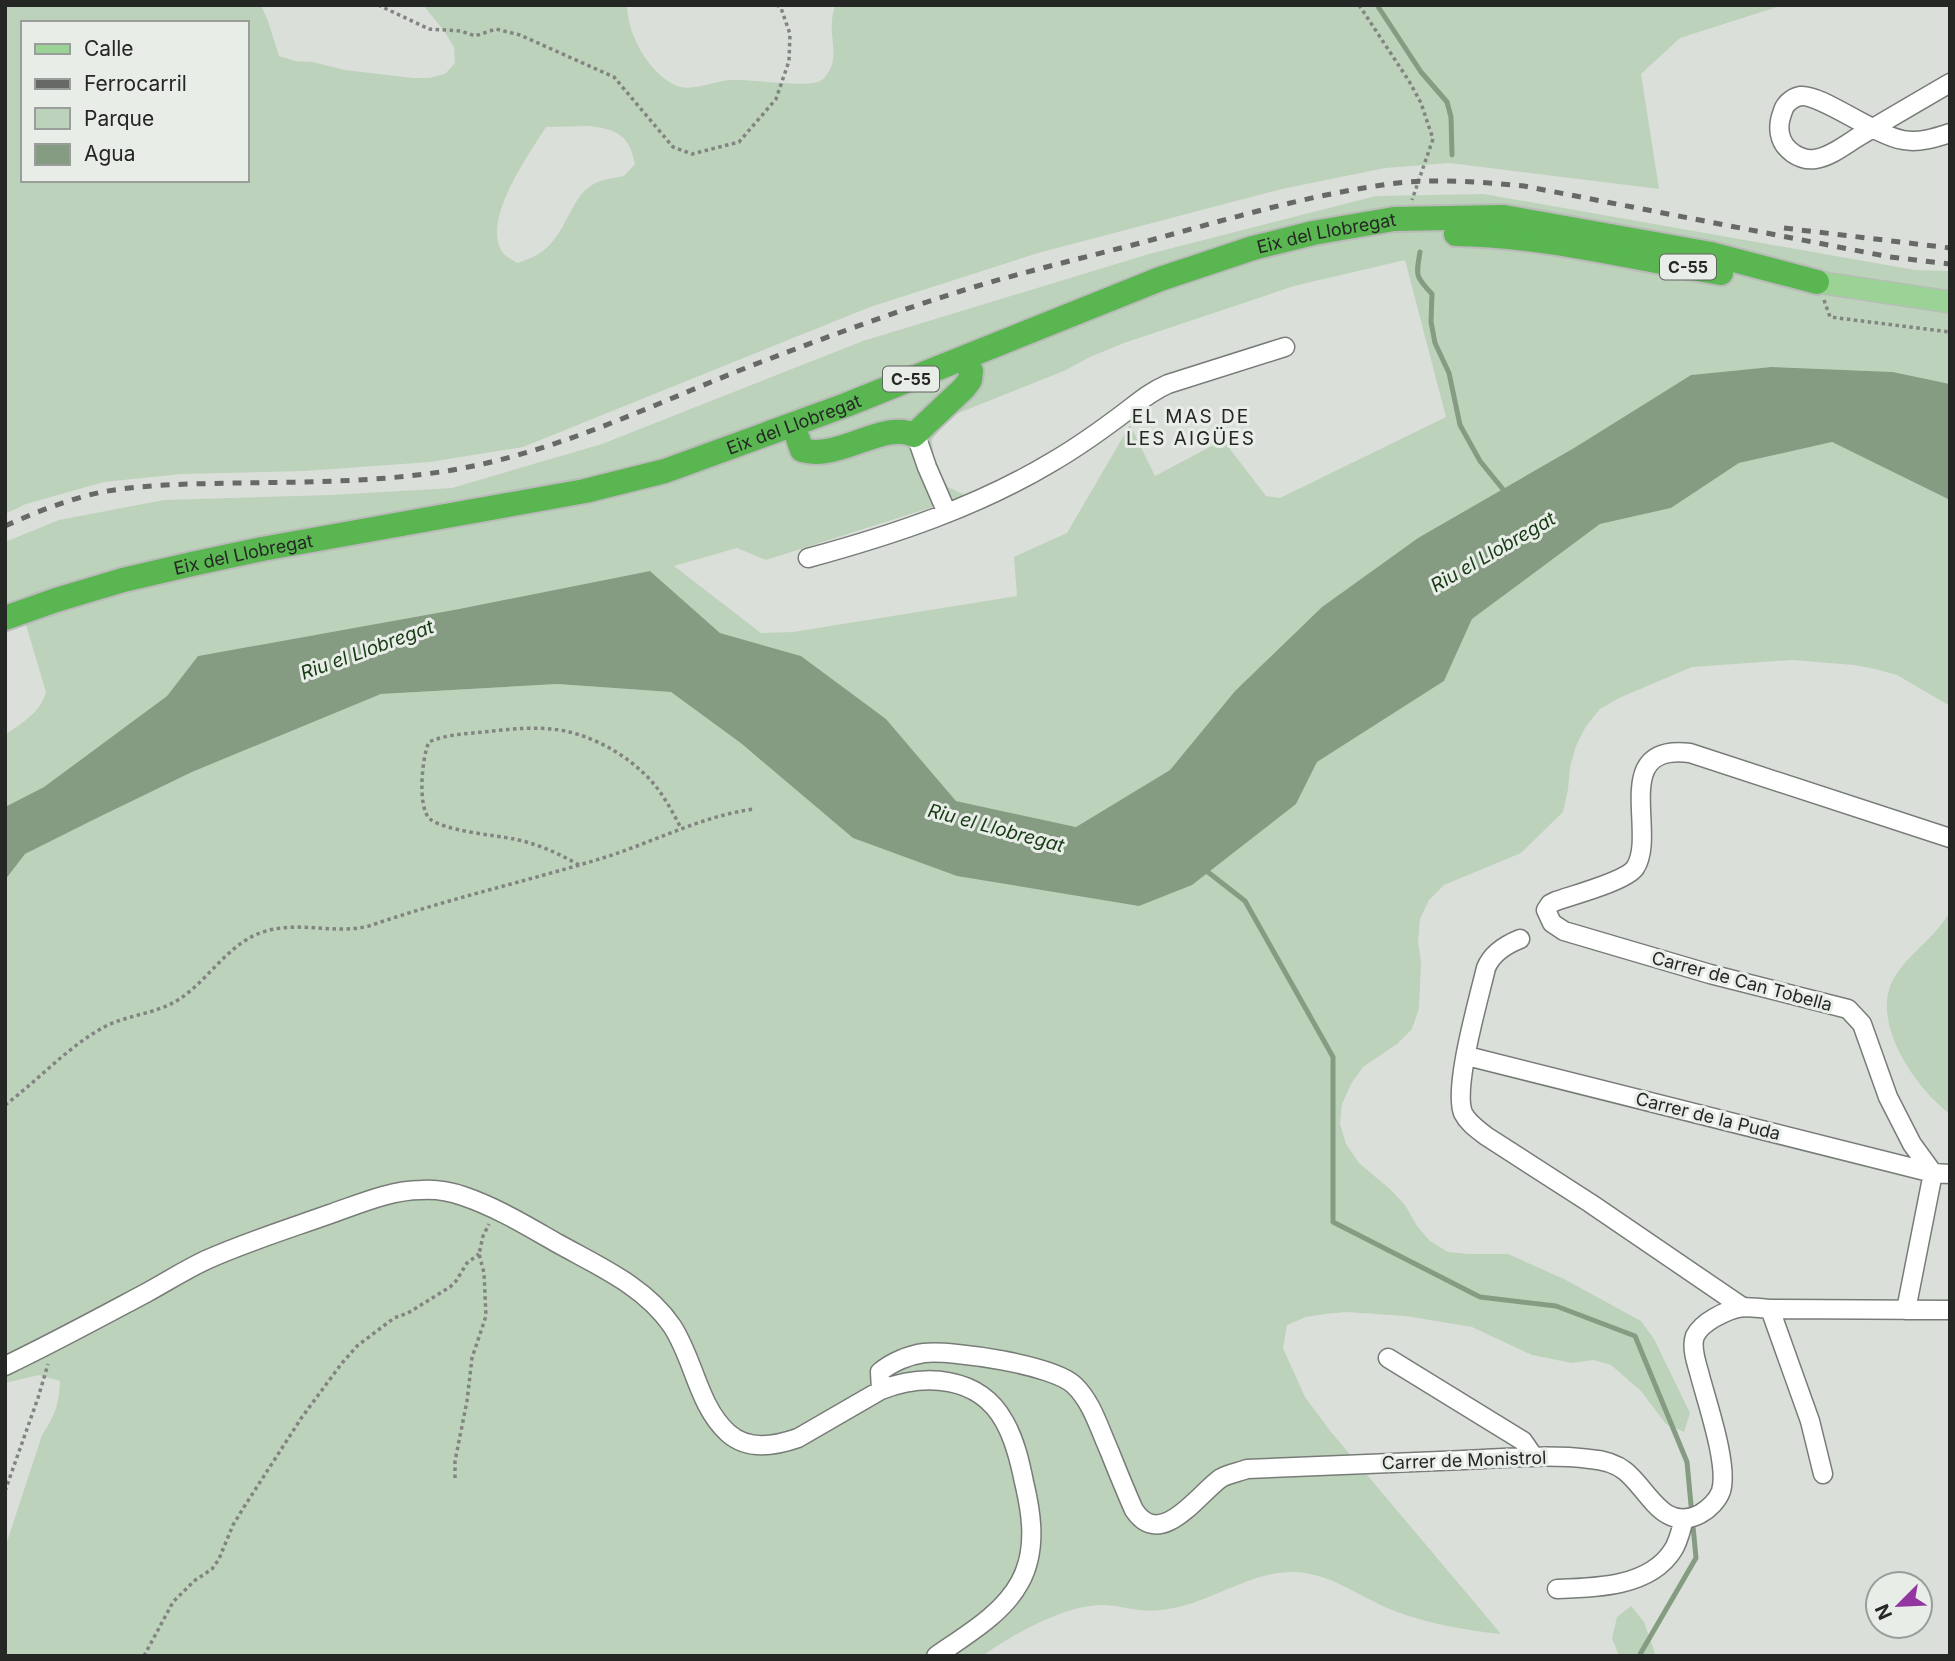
<svg xmlns="http://www.w3.org/2000/svg" width="1955" height="1661" font-family="Inter,sans-serif">
<rect width="100%" height="100%" fill="#dbdfda"/>
<path fill="#bdd2ba" fill-rule="evenodd" d="M5,5H261L268,21L279,56L295,61L312,62L345,70L413,78H429L445,74L455,63L454,47L444,31L423,5H627C627,33 647,69 671,83C689,95 713,80 733,80C751,79 808,88 820,81C823,80 825,77 827,74C839,60 830,37 832,21C832,16 834,10 835,5H1783L1680,38L1641,74L1659,189L1450,163L1385,168L1282,189L1038,253L870,307L523,447L430,462L305,471L181,474L104,482L26,504L5,514ZM23,23H247V180H23ZM590,126C618,130 629,135 635,164L624,176C614,178 601,179 592,185C582,191 577,200 571,211C556,239 550,253 517,263C513,260 506,257 503,253C480,222 529,154 546,127Z
M1484,194L1915,270L1950,271V384L1893,372L1771,367L1691,375L1574,448L1418,538L1322,607L1235,691L1170,770L1076,827L956,801L886,719L801,656L720,633L650,571L459,609L198,656L167,696L44,787L5,807V735C23,722 40,713 46,692L26,625L5,615V542L59,520L164,500L331,495L452,488L602,444L863,341L1149,254L1376,196ZM1405,260L1446,417L1280,498L1266,496L1223,440L1155,476L1130,425L1067,533L1014,557L1017,596L793,632L761,633L674,566L737,548L766,560L967,496L948,487L934,463L932,439L951,416L1064,371L1090,357L1124,343L1294,286Z
M1832,442L1950,500V706L1897,675L1875,669L1854,665L1792,660L1692,667L1619,698L1600,709L1586,726L1576,746L1570,767L1568,789L1563,812L1521,853L1444,885L1429,900L1420,919L1418,942L1421,962L1419,1008L1412,1029L1397,1044L1363,1067L1351,1084L1342,1104L1340,1124L1346,1144L1359,1163L1390,1189L1405,1205L1417,1226L1430,1241L1448,1252L1468,1254H1508L1564,1279L1641,1321L1654,1339L1690,1413L1684,1432L1666,1424L1641,1391L1611,1365L1593,1360L1572,1363L1532,1355L1472,1327L1406,1316L1346,1312L1325,1314L1306,1317L1287,1325L1283,1348L1305,1397L1331,1432L1501,1634C1464,1630 1428,1624 1392,1610C1364,1599 1340,1580 1310,1574C1265,1564 1224,1595 1183,1606C1169,1609 1154,1612 1140,1610C1128,1609 1116,1605 1104,1605C1066,1604 1012,1635 982,1656H5V1548L42,1435C55,1416 59,1404 60,1381L39,1375L5,1383V880L25,854L95,819L192,772L381,694L557,684L671,692L742,744L957,876L1296,804L1317,762L1444,681L1472,619L1600,524L1671,508L1739,463Z
M1950,911V1114C1915,1088 1869,1021 1894,978C1909,952 1937,937 1950,911Z
M1631,1606L1644,1622L1656,1656H1619L1612,1638L1617,1617Z"/>
<path fill="#859c82" d="M1771,367L1893,372L1950,384V500L1832,442L1739,463L1671,508L1600,524L1472,619L1444,681L1317,762L1296,804L1192,885L1139,906L957,876L853,838L742,744L671,692L557,684L381,694L192,772L95,819L25,854L5,880V807L44,787L167,696L198,656L459,609L650,571L720,633L801,656L886,719L956,801L1076,827L1170,770L1235,691L1322,607L1418,538L1574,448L1691,375Z"/>
<g fill="none" stroke-linecap="round" stroke-linejoin="round">
<path stroke="#859c82" stroke-width="5" d="M1377,5L1421,72L1447,102L1451,117L1452,155
M1420,252C1416,276 1415,276 1432,294L1431,322L1435,343L1449,373L1460,425L1480,461L1506,493
M1204,869L1245,901L1333,1057V1222L1480,1297L1556,1306L1635,1336L1687,1462L1696,1558L1639,1656"/>
<defs>
<path id="minor" d="M1950,83C1919,101 1888,119 1858,137C1845,145 1830,157 1815,159C1800,161 1783,150 1780,134C1778,124 1781,116 1784,108C1787,102 1794,97 1801,96C1821,94 1874,135 1903,140C1919,143 1935,138 1950,133
M914,435L918,441L927,467L947,513
M808,558C893,535 977,507 1052,462C1078,447 1103,429 1128,410C1141,400 1152,391 1168,384L1285,347
M1520,939C1505,945 1492,953 1486,968C1479,998 1453,1087 1463,1113C1468,1123 1477,1129 1486,1136L1590,1203L1741,1306
M1467,1056L1933,1173L1950,1174
M1770,1309L1810,1421L1823,1474
M1906,1310L1933,1173L1912,1144L1888,1097L1862,1024L1848,1009L1710,974L1564,931L1552,923L1546,910L1550,904L1556,901C1573,895 1626,881 1635,868C1658,834 1609,743 1690,753L1950,838
M1388,1358L1523,1441L1534,1457
M5,1366C53,1343 99,1318 146,1293C166,1282 185,1270 206,1260C246,1242 288,1229 330,1214C359,1204 391,1190 421,1190C436,1189 449,1191 463,1196C496,1207 527,1226 557,1243C598,1266 645,1286 672,1326C694,1359 698,1406 728,1433C748,1451 775,1446 798,1438L881,1390C925,1373 979,1376 1004,1421C1015,1440 1020,1462 1024,1482C1032,1515 1037,1551 1020,1582C1003,1614 966,1635 936,1656
M881,1390L880,1372C892,1362 909,1355 924,1353C954,1350 1053,1365 1074,1385C1092,1402 1099,1428 1109,1450C1117,1470 1125,1490 1134,1510C1161,1551 1199,1493 1221,1478C1228,1474 1239,1472 1247,1469C1319,1466 1391,1463 1464,1460C1506,1458 1549,1454 1590,1459C1603,1460 1615,1463 1625,1471C1648,1489 1663,1533 1700,1514C1709,1509 1718,1500 1721,1491C1729,1465 1706,1400 1699,1372C1696,1362 1691,1346 1695,1336C1699,1328 1707,1322 1714,1318C1737,1305 1744,1306 1770,1309L1950,1310
M1557,1589C1595,1588 1650,1587 1673,1550C1679,1541 1681,1529 1684,1519"/>
<path id="major" d="M1817,282L1950,302"/>
<g id="highway">
<path d="M1456,234C1545,235 1633,258 1721,273"/>
<path d="M798,439L802,450C839,461 884,420 914,435L964,388L970,380L971,371"/>
<path id="s1" d="M5,618L56,600L123,580L192,564L262,549L585,491L665,471L846,405L1160,279L1253,248L1313,233L1394,219L1504,217L1711,254L1817,282"/>
</g>
</defs>
<use href="#minor" stroke="#787c78" stroke-width="21"/>
<use href="#major" stroke="#b9bab9" stroke-width="24"/>
<use href="#highway" stroke="#b9bab9" stroke-width="28"/>
<path stroke="#818481" stroke-width="3.5" stroke-dasharray="3.5 3.5" stroke-linecap="butt" d="M378,5L429,29L461,31L475,36L496,29L520,35L614,77L673,147L692,154L739,142L776,99L789,61L790,34L781,8L777,5
M1359,5L1409,81L1421,103L1433,139L1412,200
M1824,300L1830,317L1950,332
M579,865C558,853 538,844 514,839C494,835 445,831 430,819C417,808 422,756 429,742C449,733 471,734 492,731C512,729 532,727 551,729C588,732 629,755 653,783C665,797 673,813 681,828
M5,1105C40,1079 68,1046 106,1026C130,1014 158,1014 181,998C210,978 229,943 263,932C300,920 332,935 369,926C447,899 528,881 606,857C656,841 702,816 754,809
M455,1478V1461L467,1401L472,1358L486,1316L484,1273L479,1254L483,1236L489,1224
M5,1491L38,1398L48,1364
M144,1656L173,1602L194,1581L212,1569L219,1559L233,1525L244,1507L302,1417L342,1363L357,1346L394,1318L408,1313L450,1287L456,1281L467,1263L479,1254"/>
<use href="#minor" stroke="#fff" stroke-width="18"/>
<use href="#major" stroke="#9bd396" stroke-width="21"/>
<use href="#highway" stroke="#59b650" stroke-width="24"/>
<path stroke="#666966" stroke-width="5" stroke-dasharray="9 9" stroke-linecap="butt" d="M1784,228L1950,248
M5,526C36,512 69,499 102,492C146,484 191,484 236,483C318,482 407,482 487,463C582,441 670,397 761,362C827,337 894,312 961,291C1022,272 1083,258 1144,242C1225,220 1307,195 1390,184C1434,178 1480,182 1524,186L1890,257L1950,264"/>
</g>
<g text-anchor="middle" dominant-baseline="central" stroke-width="6" stroke-linejoin="round" paint-order="stroke">
<g fill="#e8ede8" stroke="#606260" stroke-width="2">
<rect x="1660" y="254.5" width="56" height="25" rx="5"/>
<rect x="883" y="366.5" width="56" height="25" rx="5"/>
</g>
<g font-size="16" font-weight="bold" fill="#252725">
<text x="1688" y="267">C-55</text>
<text x="911" y="379">C-55</text>
</g>
<g font-size="18" fill="#252725" stroke="#e8ede8">
<text stroke="none"><textPath href="#s1" startOffset="1381">Eix del Llobregat</textPath></text>
<text stroke="none"><textPath href="#s1" startOffset="814">Eix del Llobregat</textPath></text>
<text stroke="none"><textPath href="#s1" startOffset="247">Eix del Llobregat</textPath></text>
<text transform="translate(1742 981) rotate(15)">Carrer de Can Tobella</text>
<text transform="translate(1708 1116) rotate(14)">Carrer de la Puda</text>
<text transform="translate(1464 1460) rotate(-2)">Carrer de Monistrol</text>
</g>
<g font-size="19" letter-spacing="2" fill="#252725" stroke="#e8ede8">
<text x="1191" y="416">EL MAS DE<tspan x="1191" dy="22">LES AIGÜES</tspan></text>
</g>
<g font-size="19" font-style="italic" fill="#163a13" stroke="#e8ede8">
<text transform="translate(1493 552) rotate(-30)">Riu el Llobregat</text>
<text transform="translate(367 650) rotate(-20)">Riu el Llobregat</text>
<text transform="translate(996 828) rotate(15)">Riu el Llobregat</text>
</g>
</g>
<rect width="1955" height="1661" fill="none" stroke="#252725" stroke-width="14"/>
<rect x="21" y="21" width="228" height="161" fill="#e8ede8" stroke="#9a9e9a" stroke-width="2"/>
<rect x="35" y="44" width="35" height="10" fill="#9bd396" stroke="#9a9e9a" stroke-width="2"/>
<text x="84" y="56" font-size="21" fill="#252725">Calle</text>
<rect x="35" y="79" width="35" height="10" fill="#666966" stroke="#9a9e9a" stroke-width="2"/>
<text x="84" y="91" font-size="21" fill="#252725">Ferrocarril</text>
<rect x="35" y="108" width="35" height="21" fill="#bdd2ba" stroke="#9a9e9a" stroke-width="2"/>
<text x="84" y="126" font-size="21" fill="#252725">Parque</text>
<rect x="35" y="144" width="35" height="21" fill="#859c82" stroke="#9a9e9a" stroke-width="2"/>
<text x="84" y="161" font-size="21" fill="#252725">Agua</text>
<g transform="translate(1899 1605) rotate(246)"><circle r="33" fill="#e8ede8" stroke="#9a9e9a" stroke-width="2"/>
<path d="M0-5L12 26L0 18L-12 26Z" fill="#9236a1"/>
<text y="-10" font-size="19" font-weight="bold" text-anchor="middle" fill="#252725">N</text>
</g>
</svg>
